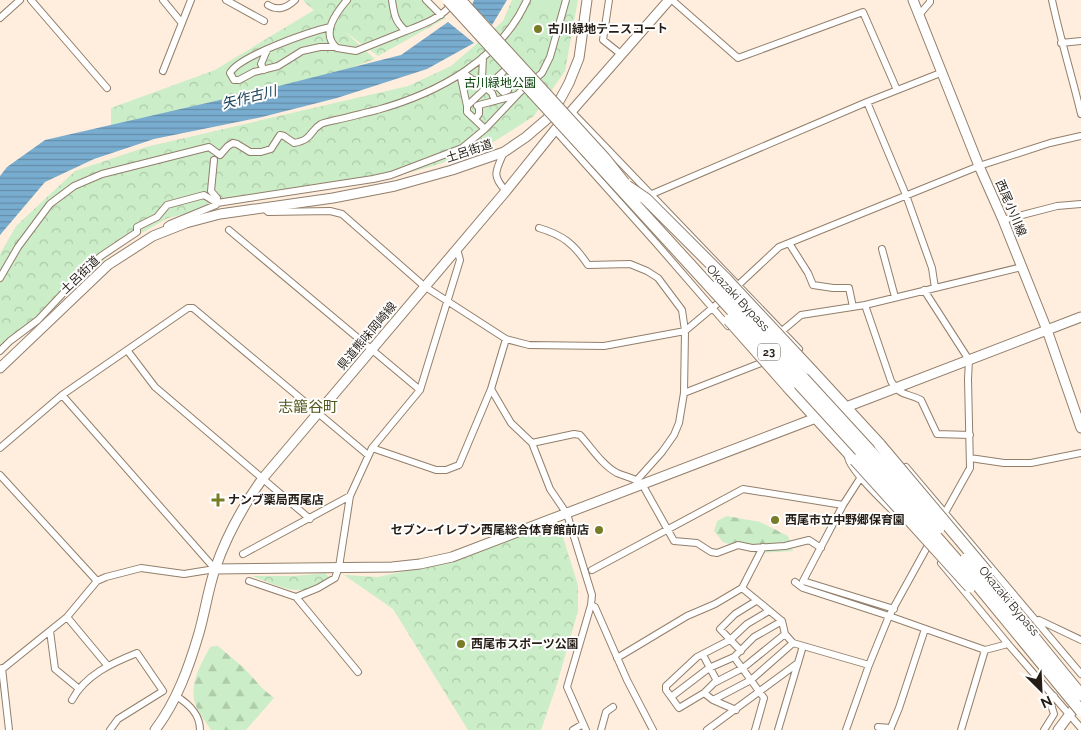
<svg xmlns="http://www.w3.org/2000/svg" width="1081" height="730" font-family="Raleway,'Noto Sans JP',sans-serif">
<defs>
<pattern id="forest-firs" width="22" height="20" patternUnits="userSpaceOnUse" patternTransform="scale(1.25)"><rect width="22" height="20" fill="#cbedc7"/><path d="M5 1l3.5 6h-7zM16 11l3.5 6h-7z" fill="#aecbaa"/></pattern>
<pattern id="park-crowns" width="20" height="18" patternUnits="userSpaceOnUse" patternTransform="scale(1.25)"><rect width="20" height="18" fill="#cbedc7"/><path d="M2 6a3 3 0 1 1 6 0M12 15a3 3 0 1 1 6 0" fill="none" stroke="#aecbaa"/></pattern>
<pattern id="water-rules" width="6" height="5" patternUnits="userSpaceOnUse" patternTransform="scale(1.25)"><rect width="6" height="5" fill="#79add0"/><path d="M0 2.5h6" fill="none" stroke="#638ca8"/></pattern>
</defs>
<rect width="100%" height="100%" fill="#fed"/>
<path fill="url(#forest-firs)" d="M727,516L760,522L788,536L793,551L755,553L723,542L714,531L717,521Z
M218,646L244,668L262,688L274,698L246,730H211C206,722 198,713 195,703C189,684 201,664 210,647Z"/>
<path fill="url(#park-crowns)" d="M305,0H427L446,18L378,56L344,31L375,59L271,97L111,126V108L215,70L314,10L303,1Z
M512,0H578L565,71L534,116L495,141L437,165L392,177L347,186L222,205L168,218L122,244L11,342L0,355V254L16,226L75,171L146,147L408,86L451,66L503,21Z
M560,528L578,585V611L557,684L541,730H468L393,609L344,575L378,577L461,559L531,532Z
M325,573L329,577C323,581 316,587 309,589C290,594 269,582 252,576H295Z"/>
<path fill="#cbedc7" d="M532,0H553L563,2L559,17L530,10Z
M524,18L554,25L550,39L521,33Z"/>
<path fill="url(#water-rules)" d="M474,0H507L492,25L472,5Z
M448,22L474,43L427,69L337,98L262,117L154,139L94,159L45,182L0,235V176L7,167L45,140L259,91L401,55Z"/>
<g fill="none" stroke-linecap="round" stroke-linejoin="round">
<defs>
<path id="street" d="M31,0L107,88
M163,0L181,22
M226,0L264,21
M347,0C336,13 320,34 337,48L356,51L406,31
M392,0C394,14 395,22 406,31C424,24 441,18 453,3
M426,0L441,15
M609,0L603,40L622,55
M672,0L738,58L863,12L897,90
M1052,0C1060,38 1072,76 1081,114
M268,5C277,11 287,8 295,0
M919,15L930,2V0
M0,18L20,0
M330,27C309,32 239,56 230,73L234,80H239L254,72L278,66L302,51L320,47H335
M1061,43L1081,41
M483,57L482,79L474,81L466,75L461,78L467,106L503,72
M264,70L261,64L267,50
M163,71L191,0
M486,88L492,93L495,101
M506,91L503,92L498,87L500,79L503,83H507L508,86L506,87L508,90
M867,102L906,195L932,268L935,288
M467,105V112L485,129
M479,105L517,95
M572,112L799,349
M475,119L479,114V105L477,106
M555,130L656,243L728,326
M504,152C496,171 491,175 506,191
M652,194L867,102L943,72
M263,207L268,212L330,211L342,214L424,286L506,339L529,345L604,346L685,331L723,299
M1003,220L1057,206L1081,204
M539,228C563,235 574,244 588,265L630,264L647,271L658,278L682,310L685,331L684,393L679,423L674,435L662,452L637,480
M229,230L420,390
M167,231V226L170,224L216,205L217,198L211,191L214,160
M789,243L808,273L813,285L833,288H849L853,307
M882,249L895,297
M0,278L18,247L50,204L74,186L102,174L209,147L220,155L228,146L233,143L237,144L250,152H261L271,149L280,135L284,136L294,143C313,140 309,131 321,124C325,122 332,121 336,120C350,117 364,113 377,110C438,93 500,60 527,0
M734,289L779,247L979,166L1050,143L1081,136
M924,290L969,360L968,379L970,468L941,520
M865,305L891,381C902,398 906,392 921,400L937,434L970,435
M782,331L801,315L865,305L1022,267
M127,350L155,387L310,519
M0,351L10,341L38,320L84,271L101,256L137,232V227L157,217L167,205L204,195L217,203L373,179L391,175L462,148L485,129L520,92L542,73L550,57L566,0
M491,389L511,423L532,443L550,489L567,514L592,595L591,605L567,687L586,730
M684,393L761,363
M62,395L215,569
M532,443L574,434L580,435C591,447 602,465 617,473C626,477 635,478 642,484L674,541L697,543L711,552L717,553L738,545L752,548L785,546L809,540L821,548
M0,448L62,395L188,308H193L368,455
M372,448L436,470H446L459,465L491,389L506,339
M848,457C850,471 889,507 901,519
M970,458L1004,463H1031L1081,453
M906,467L1081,674
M0,475L97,581
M861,477L843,505L803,581L894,609
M763,547L742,588L782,621L785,634L793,643L869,665
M243,554L350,496
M941,563L1008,644L1081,728
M592,570L743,489L843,505
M249,581L296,597L358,672
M795,582L803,588L889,616L985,650L1008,644
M296,597L318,588L335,578L339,567L350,496L372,448L420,390L460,260L457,249
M591,605L595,607L627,680L653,730
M67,617L107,665
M1039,620L1081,640
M50,631L55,669L78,688
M741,651L720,629L735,614L756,601
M703,655L717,681
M617,658L687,616L715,604L742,588
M2,668L9,730
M0,671L67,617L97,581L106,577L141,568L184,574L215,569
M704,693L714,683L743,668L785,634
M176,696C189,704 200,714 200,730
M671,697L709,668L734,657
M72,700C85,675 112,663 137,653L163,691L118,719L110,730
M713,700L704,693L679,708L666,690V686L697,657L730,640L747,624L769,611
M736,710L713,700L751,680L793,643
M878,727L891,728
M573,730L583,724
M601,730L606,712L613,707
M707,730L798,663
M755,730L764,698L734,657L754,637L782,621
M778,730L803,646
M846,730L869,665L889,616L931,540
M890,730L899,708L925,629
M961,730L985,650
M1044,730L1054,714L1050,701L1054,696"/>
<path id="secondary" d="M913,0L979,166L1003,220L1047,330L1081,428
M0,368L108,265L153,236L186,223L220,214L333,198L395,186L452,170L504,152L526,137L547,119L556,107L569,83L579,58L587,0
M841,409L1081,317
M215,569L392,567L420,564L452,557L821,416
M155,730C177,701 189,667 199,633C205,612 208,590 215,569C226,537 243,506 263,478L506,191L555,130L669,0
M1058,730L1079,702"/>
<path id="highway" d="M810,369L880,445
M789,388L855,460"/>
</defs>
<use href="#street" stroke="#927f6c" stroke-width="8"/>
<use href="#secondary" stroke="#927f6c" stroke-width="11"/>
<use href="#highway" stroke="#927f6c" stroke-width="13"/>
<use href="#street" stroke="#fff" stroke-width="6"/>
<use href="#secondary" stroke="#fff" stroke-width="9"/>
<use href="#highway" stroke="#fff" stroke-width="11"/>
<defs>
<path id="highway-bridge" d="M448,0L876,468L961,565L1081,711
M460,0L605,159L624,183
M627,186L646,199L726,279L810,369
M718,285L882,464L939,528
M729,320L789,388
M880,445L987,572
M855,460L970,587
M966,559L1028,630L1081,695"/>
</defs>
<use href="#highway-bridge" stroke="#927f6c" stroke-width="13" stroke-linecap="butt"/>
<use href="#highway-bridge" stroke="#fff" stroke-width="11"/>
</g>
<g fill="#787c25" stroke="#fefefe" stroke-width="2">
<circle cx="538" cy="29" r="5"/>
<path d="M215.5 492.5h5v5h5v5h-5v5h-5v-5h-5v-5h5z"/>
<circle cx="775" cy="520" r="5"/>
<circle cx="599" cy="530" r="5"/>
<circle cx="461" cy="644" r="5"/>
</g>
<g text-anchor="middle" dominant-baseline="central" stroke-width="4" stroke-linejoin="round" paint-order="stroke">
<rect fill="#fefefe" stroke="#66605b" stroke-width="1" x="758" y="343.5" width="22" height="17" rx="4"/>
<g font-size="11" font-weight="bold" fill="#251d15">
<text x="769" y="352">23</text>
</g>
<g font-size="12" font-weight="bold" fill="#251d15" stroke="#fefefe" text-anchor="start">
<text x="548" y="29">古川緑地テニスコート</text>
<text x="228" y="500">ナンブ薬局西尾店</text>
<text x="785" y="520">西尾市立中野郷保育園</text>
<text x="589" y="530" text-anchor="end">セブン−イレブン西尾総合体育館前店</text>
<text x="471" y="644">西尾市スポーツ公園</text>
</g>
<g font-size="12" fill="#023d01" stroke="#fefefe">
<text x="500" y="83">古川緑地公園</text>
</g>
<g font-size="12" fill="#251d15" stroke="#fefefe">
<text transform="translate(469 151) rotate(-18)">土呂街道</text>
<text transform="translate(1011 208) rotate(67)">西尾小川線</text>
<text transform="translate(80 275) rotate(-44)">土呂街道</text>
<text transform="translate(738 298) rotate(47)">Okazaki Bypass</text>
<text transform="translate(367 336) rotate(-50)">県道熊味岡崎線</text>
<text transform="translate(1009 601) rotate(50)">Okazaki Bypass</text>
</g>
<g font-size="14" font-style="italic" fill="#0f3952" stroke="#fefefe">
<text transform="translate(249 97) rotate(-14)">矢作古川</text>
</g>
<g font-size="15" fill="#55581d" stroke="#fefefe">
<text x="308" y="407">志籠谷町</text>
</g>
</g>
<g transform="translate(1041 690) rotate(156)" stroke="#fefefe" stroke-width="4" paint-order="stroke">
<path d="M0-4L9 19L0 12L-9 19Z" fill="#251d15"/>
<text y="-8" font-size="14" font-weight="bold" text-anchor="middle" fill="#251d15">N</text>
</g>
</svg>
